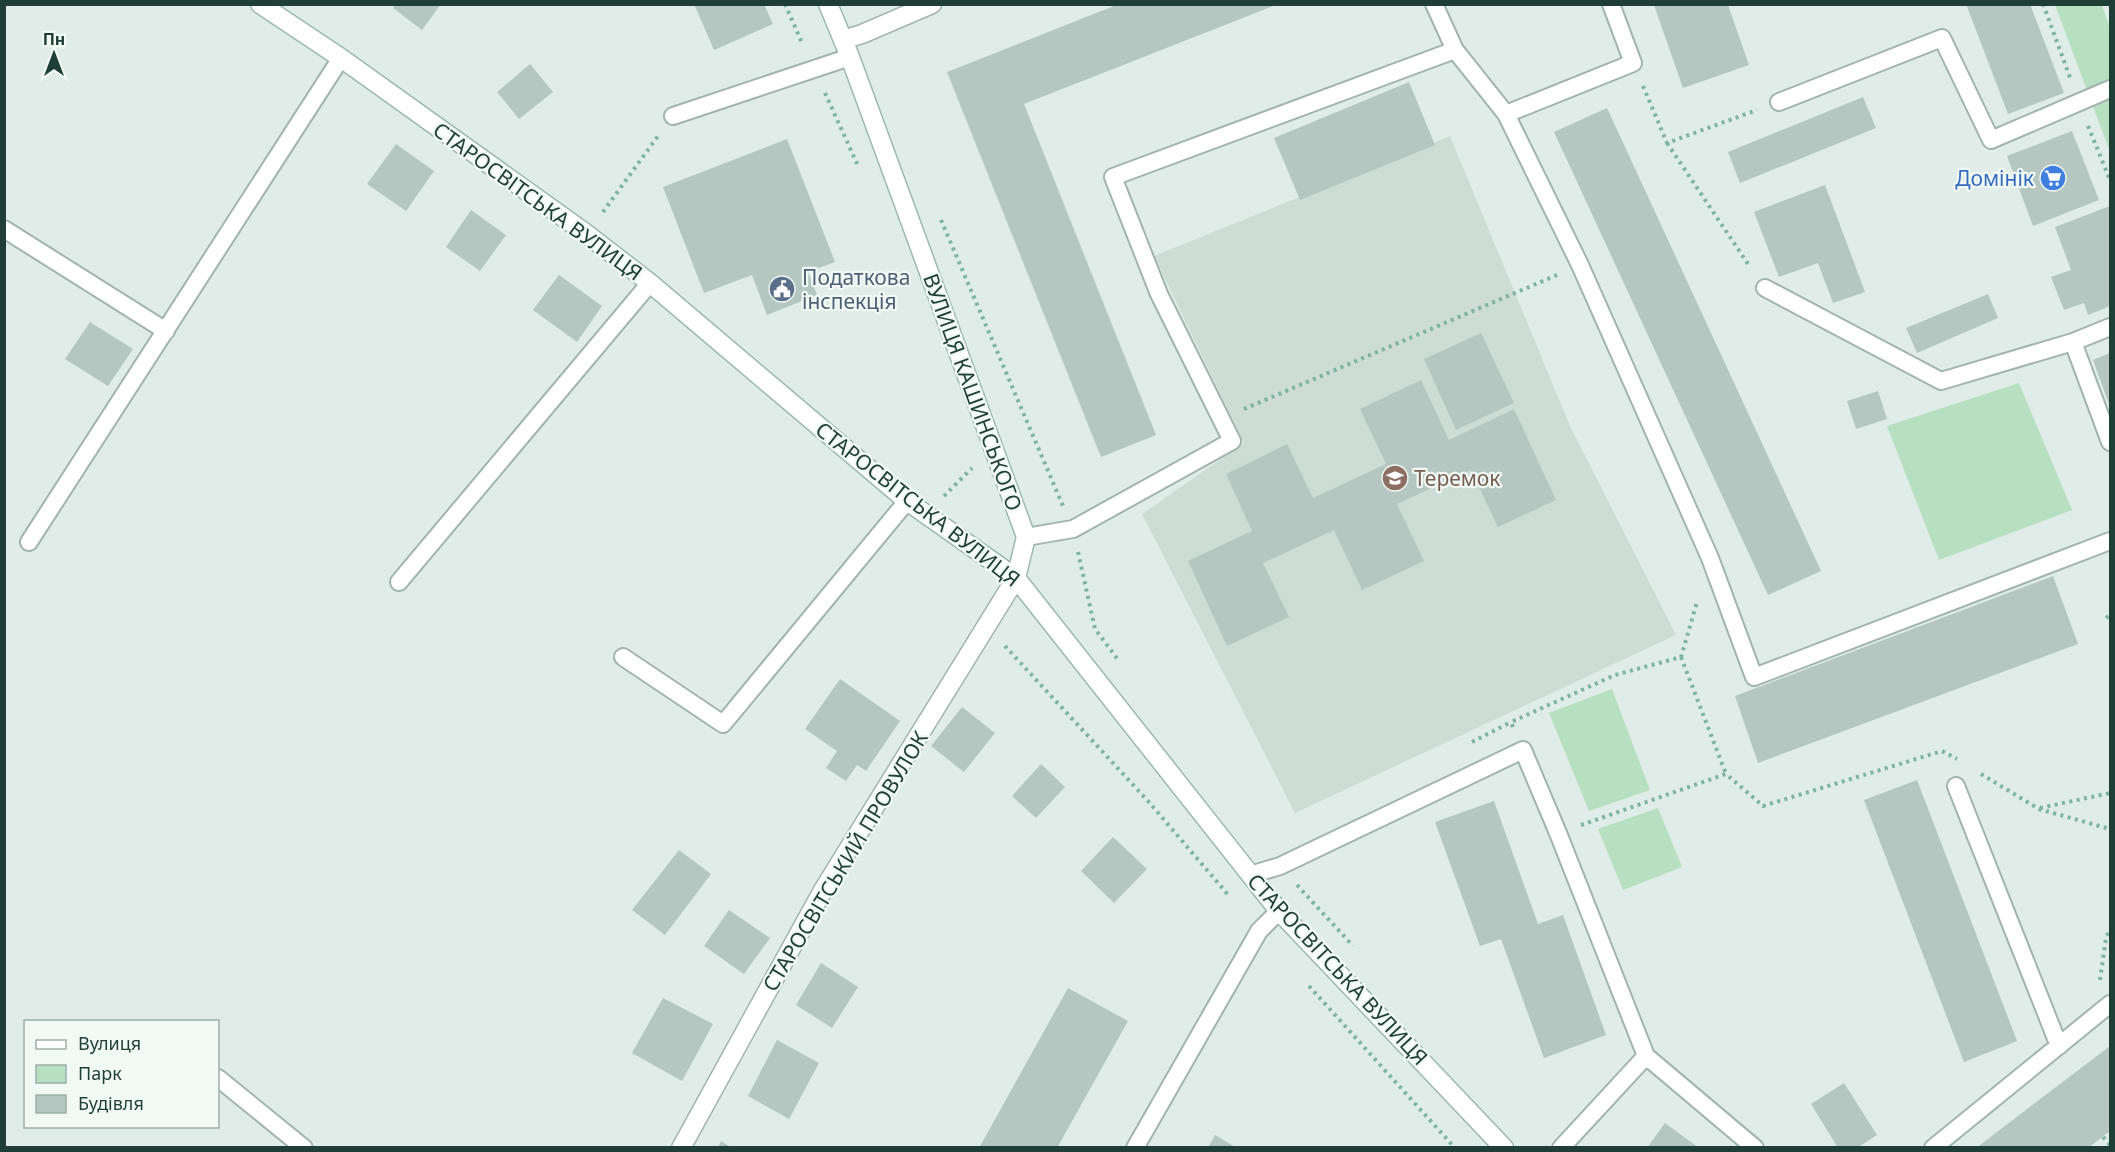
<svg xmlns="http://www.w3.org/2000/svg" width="2115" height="1152" font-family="'Noto Sans',sans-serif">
<rect width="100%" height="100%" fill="#e0ece7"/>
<path fill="#cedcd6" d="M1450,136L1570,426L1676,635L1295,813L1142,514L1244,443L1154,256Z"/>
<path fill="#b6e0c1" d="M2055,5H2102L2110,28V152Z
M2019,383L2072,510L1939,560L1887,426Z
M1612,689L1650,790L1589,811L1549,713Z
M1658,808L1682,867L1623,890L1598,829Z"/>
<path fill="#b5c7c0" d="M396,4H441L422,30L393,8Z
M694,4H764L773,24L714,50Z
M1119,4L1276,5L1024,104L1156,435L1101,457L947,72Z
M1966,4H2030L2064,93L2008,114Z
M1654,5H1728L1749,65L1683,88Z
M530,64L553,92L519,119L497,92Z
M1409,82L1435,145L1300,200L1274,138Z
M1863,97L1876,128L1740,183L1728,152Z
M1607,108L1821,571L1768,595L1554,132Z
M2072,131L2099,200L2033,226L2007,156Z
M787,139L835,262L808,272L817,295L767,315L752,275L704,293L663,187Z
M396,144L434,171L406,211L367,184Z
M1825,185L1865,292L1833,303L1818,263L1779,277L1754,212Z
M2110,206V306L2088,315L2084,303L2064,310L2051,277L2071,270L2055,227Z
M471,210L506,235L480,271L446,247Z
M559,275L602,306L577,342L533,310Z
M1988,294L1998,318L1917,353L1906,328Z
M90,322L133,349L108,386L65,359Z
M1481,333L1514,403L1456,430L1424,359Z
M2110,353V407L2093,360Z
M1421,380L1449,440L1514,409L1556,500L1498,527L1471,470L1397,504L1424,561L1362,590L1334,530L1263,563L1289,617L1227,646L1188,561L1252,531L1226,474L1287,444L1313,498L1386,464L1360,409Z
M1878,391L1887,419L1856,429L1847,401Z
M2053,576L2078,644L1758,763L1735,696Z
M840,679L900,721L866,771L857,765L846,781L826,768L837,751L805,729Z
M962,707L995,733L964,772L931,746Z
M1041,764L1065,787L1036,818L1012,796Z
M1917,780L2017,1041L1964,1062L1864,800Z
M1494,801L1538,924L1563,915L1606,1035L1544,1058L1501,939L1480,946L1435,822Z
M1113,837L1147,869L1114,903L1081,871Z
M679,850L711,874L665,935L632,910Z
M729,910L770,938L744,974L704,946Z
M821,963L858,987L832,1028L796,1005Z
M1068,988L1128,1021L1057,1148H979Z
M663,998L713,1024L682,1081L632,1053Z
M777,1040L819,1063L789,1119L748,1096Z
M2110,1046V1131L2088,1148H1976Z
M1844,1083L1877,1135L1857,1148H1838L1811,1104Z
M1665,1123L1699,1148H1647Z
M1215,1135L1237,1148H1208Z
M721,1141L732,1148H718Z"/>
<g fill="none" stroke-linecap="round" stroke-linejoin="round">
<defs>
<path id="lane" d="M1434,4L1455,50L1506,114L1580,265L1710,558L1754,677L2110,541
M1779,102L1942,38L1991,140L2110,89
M1506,114L1633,63L1611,4
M673,116L850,57
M4,229L166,331
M1765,288L1941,381L2073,342L2110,327
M2073,342L2110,442
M1026,537L1073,529L1232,441L1159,294L1113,177L1455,50
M29,542L341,58
M399,582L650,283
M623,657L723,724L907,501
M1956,786L2059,1046
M1250,875L1280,866L1523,750L1558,833L1646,1056L1561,1148
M1646,1056L1755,1148
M218,1078L304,1148
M1135,1148L1259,931L1279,911
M1933,1148L2110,1004"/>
<path id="street" d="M843,40L862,34L932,4
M681,1148L822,892L1016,578"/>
<path id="secondary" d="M260,4L341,58L584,232L650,283L907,501L1016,578L1279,911L1504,1148
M828,4L850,57L1026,537L1016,578"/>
</defs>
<use href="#lane" stroke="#a2b4ae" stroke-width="20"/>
<use href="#street" stroke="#a2b4ae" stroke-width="21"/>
<use href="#secondary" stroke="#9db9af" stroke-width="21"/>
<path stroke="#7db3a2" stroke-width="4" stroke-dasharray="3 4.5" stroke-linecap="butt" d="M785,4L803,45
M2043,4L2071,80
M1643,86L1667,143L1757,110
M825,93L859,168
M2088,126L2110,180
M1667,143L1750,267
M603,212L658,136
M941,220L1063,506
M1244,409L1557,275
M944,496L972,468
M1078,552L1095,629L1119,661
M2106,618L2110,615
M1005,646L1148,801L1230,897
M1681,657L1726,774
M1513,727L1511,722L1615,675L1681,657L1697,602
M1472,742L1511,722
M1981,774L2039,809L2110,829
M2040,808L2110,793
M1581,825L1726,774L1763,806L1942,751L1957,759
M1297,885L1353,946
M2100,980L2106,938L2110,929
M1309,986L1455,1148
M2103,1137L2110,1145"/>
<use href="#lane" stroke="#fff" stroke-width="16"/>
<use href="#street" stroke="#fff" stroke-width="18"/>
<use href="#secondary" stroke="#fff" stroke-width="18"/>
</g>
<defs>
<symbol id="supermarket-disc" viewBox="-11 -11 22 22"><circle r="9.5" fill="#3f7fe0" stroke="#f1f9f5"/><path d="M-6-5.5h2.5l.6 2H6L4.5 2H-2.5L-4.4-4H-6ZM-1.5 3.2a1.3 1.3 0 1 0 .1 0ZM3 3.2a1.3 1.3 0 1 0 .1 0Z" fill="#fff"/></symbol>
<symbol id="civic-disc" viewBox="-11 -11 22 22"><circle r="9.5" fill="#5c6f8a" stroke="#f1f9f5"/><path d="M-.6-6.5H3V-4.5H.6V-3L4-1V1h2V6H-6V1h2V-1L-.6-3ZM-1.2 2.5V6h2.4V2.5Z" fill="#fff"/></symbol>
<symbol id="school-disc" viewBox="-11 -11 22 22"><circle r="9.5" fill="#8d6e63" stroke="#f1f9f5"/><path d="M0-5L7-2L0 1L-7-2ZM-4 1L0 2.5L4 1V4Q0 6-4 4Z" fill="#fff"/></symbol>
</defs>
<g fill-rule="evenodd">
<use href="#supermarket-disc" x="2038" y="163" width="30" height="30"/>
<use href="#civic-disc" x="767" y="274" width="30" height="30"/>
<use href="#school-disc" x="1380" y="463" width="30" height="30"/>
</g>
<g text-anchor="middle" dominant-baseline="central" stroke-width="4.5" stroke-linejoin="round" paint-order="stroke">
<g font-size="21" fill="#366cbe" stroke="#f1f9f5" text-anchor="end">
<text x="2034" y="178">Домінік</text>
</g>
<g font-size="21" fill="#1f3e36" stroke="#f1f9f5">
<text transform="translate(538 201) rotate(36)">СТАРОСВІТСЬКА ВУЛИЦЯ</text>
<text transform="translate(973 392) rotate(70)">ВУЛИЦЯ КАШИНСЬКОГО</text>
<text transform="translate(918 504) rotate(38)">СТАРОСВІТСЬКА ВУЛИЦЯ</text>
<text transform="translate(845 861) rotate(-59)">СТАРОСВІТСЬКИЙ ПРОВУЛОК</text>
<text transform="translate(1338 969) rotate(47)">СТАРОСВІТСЬКА ВУЛИЦЯ</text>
</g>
<g font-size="21" fill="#4e5e75" stroke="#f1f9f5" text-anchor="start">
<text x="802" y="277">Податкова<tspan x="802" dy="24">інспекція</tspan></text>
</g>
<g font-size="21" fill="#785e54" stroke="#f1f9f5" text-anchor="start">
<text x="1414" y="478">Теремок</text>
</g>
</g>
<rect width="2115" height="1152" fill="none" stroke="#1f3e36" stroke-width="12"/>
<rect x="24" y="1020" width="195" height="108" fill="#f1f9f5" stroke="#9daea9" stroke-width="1.5"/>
<rect x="36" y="1040" width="30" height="9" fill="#ffffff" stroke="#9daea9" stroke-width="1.5"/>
<text x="78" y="1050" font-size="18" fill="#1f3e36">Вулиця</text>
<rect x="36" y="1065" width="30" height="18" fill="#b6e0c1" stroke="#9daea9" stroke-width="1.5"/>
<text x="78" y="1080" font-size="18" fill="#1f3e36">Парк</text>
<rect x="36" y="1095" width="30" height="18" fill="#b5c7c0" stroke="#9daea9" stroke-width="1.5"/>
<text x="78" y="1110" font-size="18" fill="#1f3e36">Будівля</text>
<g transform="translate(54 54)" stroke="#f1f9f5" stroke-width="4.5" paint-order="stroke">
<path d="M0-4.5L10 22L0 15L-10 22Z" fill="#1f3e36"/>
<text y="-9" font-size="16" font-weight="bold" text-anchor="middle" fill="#1f3e36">Пн</text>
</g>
</svg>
